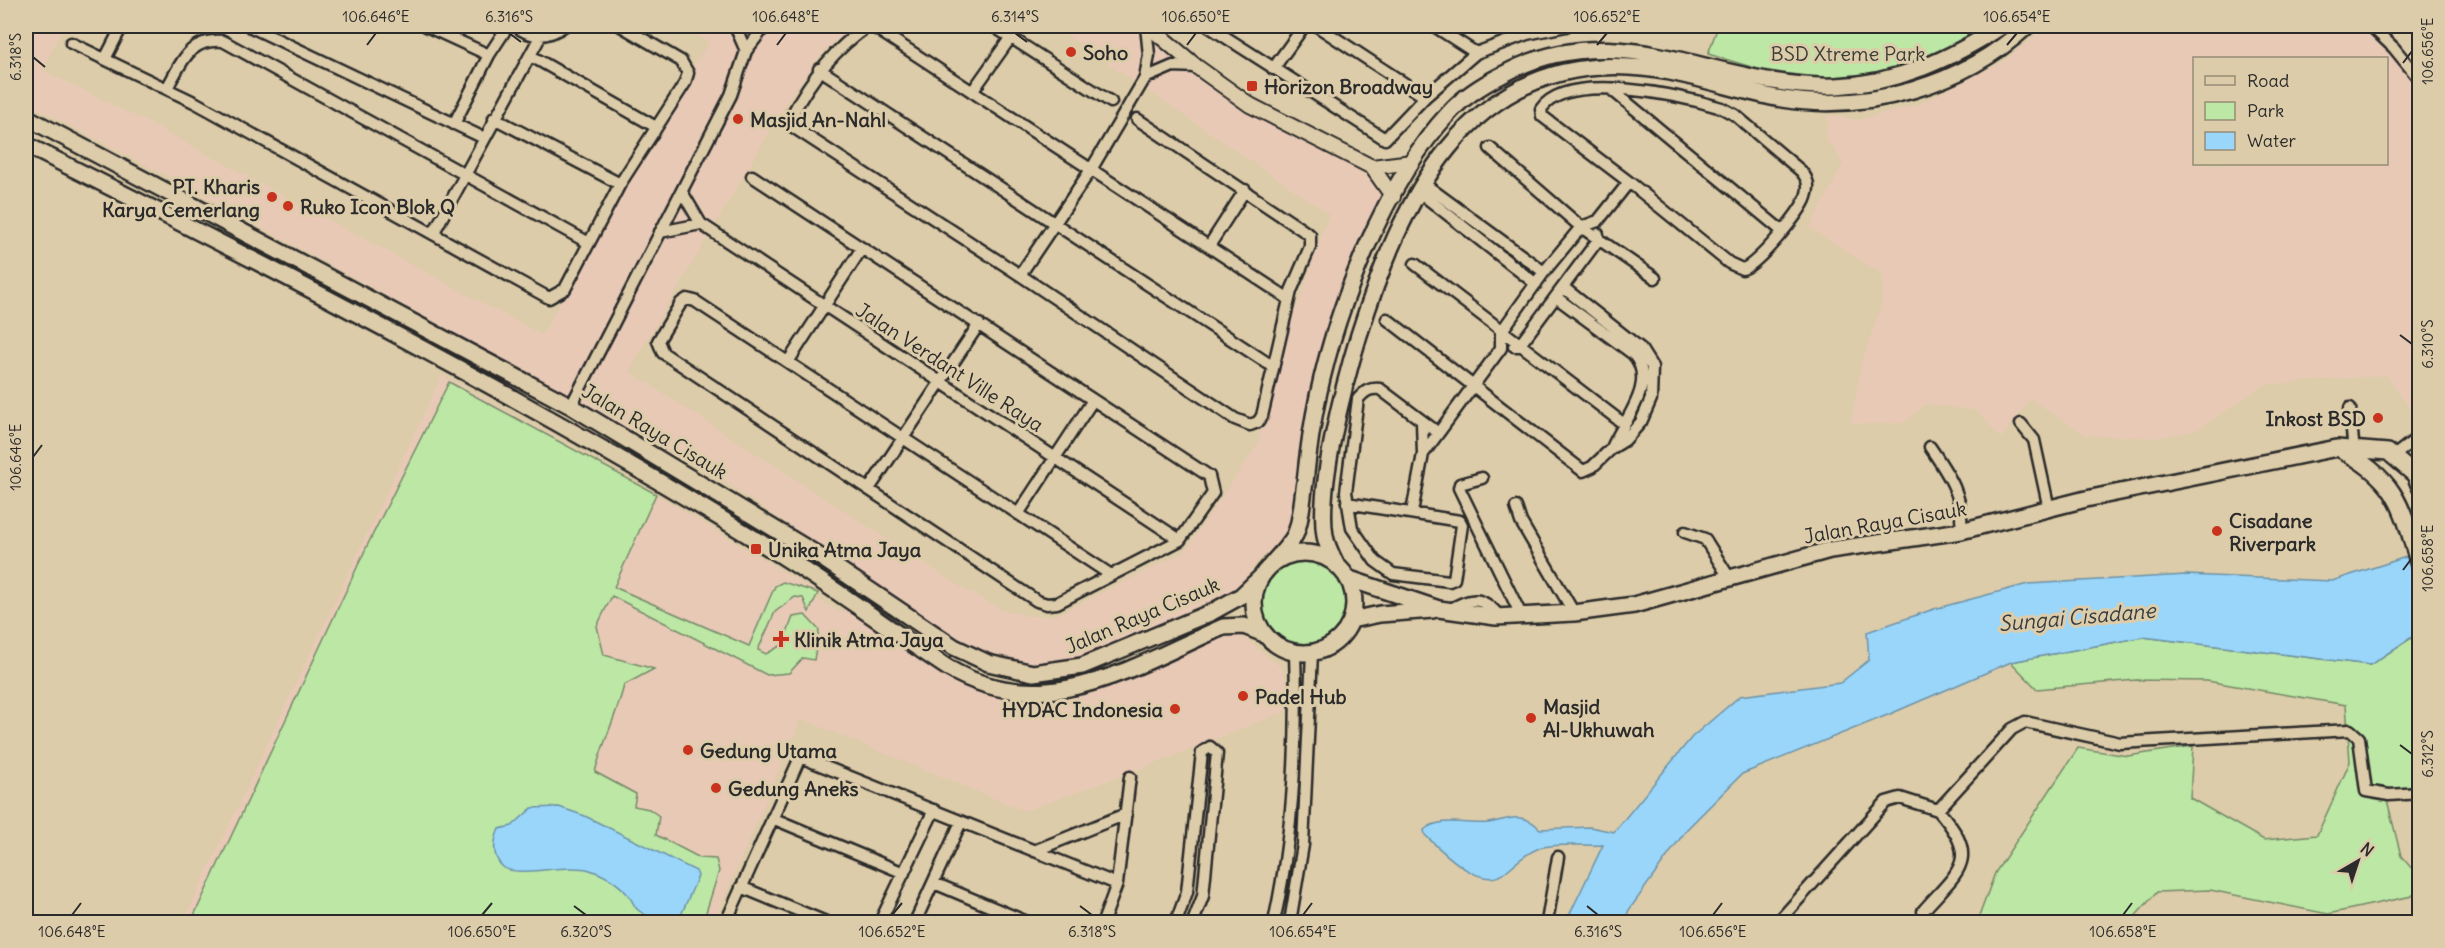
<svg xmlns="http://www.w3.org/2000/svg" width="2445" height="948" font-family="Delius,sans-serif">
<rect width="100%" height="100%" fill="#ddcca9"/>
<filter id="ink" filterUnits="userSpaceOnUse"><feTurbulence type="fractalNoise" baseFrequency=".0167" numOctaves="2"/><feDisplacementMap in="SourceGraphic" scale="12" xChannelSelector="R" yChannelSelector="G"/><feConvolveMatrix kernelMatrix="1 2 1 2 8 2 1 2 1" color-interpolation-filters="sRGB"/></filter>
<g filter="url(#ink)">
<path fill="#e7c9b6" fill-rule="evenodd" d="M26,26H64L42,70L151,124L542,335L689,72L709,42L682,26H856L825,50L791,95L629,371L961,587L999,608L1027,616H1055L1184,552L1258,444L1276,367L1329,214L1053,26H1135L1189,73L1276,126L1393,184L1350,284L1295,528L1258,561L1238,589L1082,659L1043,667L1003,661L961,642L725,482L171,178L26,103Z
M2048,26H2381L2405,48L2419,66V422L2387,375L2264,385L2197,430L2157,438L2086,435L2030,399L2001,438L1977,411L1926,404L1903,423L1851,424L1861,364L1882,304L1883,275L1810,228L1843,164L1832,145L1825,141L1829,115L1859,120L1919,104L2002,62ZM2194,58H2386V164H2194Z
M442,375L656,494L818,593L816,599L843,613L846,608L947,673L983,691L999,696L1027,697L1222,634H1236L1245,638L1281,667L1293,700V708L1167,759L1025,811L801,719L714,922H183Z"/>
<path fill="#bce7a4" stroke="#748968" stroke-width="1.5" d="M1718,26H1989L1916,64L1864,81L1795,80L1708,54Z
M449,382L656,494L614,587L749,646L775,586L783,582L818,593L809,612L803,598L795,597L775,612L758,650L766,654L782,645L793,617L805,615L819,630L814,660L803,658L789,673L767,675L612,596L597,626L604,655L654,669L624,685C617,715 603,741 595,772L636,794L634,806L649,809L659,816L656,835L700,858L716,859L719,871L703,922H191L367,546Z
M1261 604a43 43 0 1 1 86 0a43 43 0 1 1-86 0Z
M2419,633V785L2385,792L2401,856L2419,877V887L2412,896L2328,914L2210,890L2157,892L2130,922H1977L1995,873L2078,748L2128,756L2193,746L2190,798L2264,840L2317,835L2350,762L2346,705L2207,681L2136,680L2037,689L2011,662L2143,637L2370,665Z"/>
<path fill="#99d6fa" stroke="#6d92a7" stroke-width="1.5" d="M2419,543V632L2370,665L2143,637L2011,662L1890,714L1742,774L1687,829L1629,910L1624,922H1566L1603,845C1584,846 1561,843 1543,847C1528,851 1516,863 1505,872C1482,893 1442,851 1425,835L1424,830C1440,816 1469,825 1488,823C1499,822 1510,816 1520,818C1529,819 1534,823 1540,829L1590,827L1614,832L1692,737L1740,696L1840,683L1869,660L1867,632L1934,609L2028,584L2186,575L2332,581L2406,557Z
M559,807L585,816L696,871L698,876L678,922C666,923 648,918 638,910C634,907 632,899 628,895C618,882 605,875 590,870C567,863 516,878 503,867C492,857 493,842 499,829L512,826L532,808Z"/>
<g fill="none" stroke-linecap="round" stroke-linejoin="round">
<defs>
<path id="minor" d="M249,26L484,138
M426,26L489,55
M516,26C531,39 549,37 564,26
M735,26L746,51
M868,26C834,49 811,78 792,115L790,120L793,127L1020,275L1235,419L1250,425L1258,422L1262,416L1291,291L1310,247V235L1137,119
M872,26L1289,299
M993,26L1111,102
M1208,26L1385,139L1425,97L1476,53L1527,34L1566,26
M1317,26L1425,97
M1434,26L1476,53
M2371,26L2394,48L2420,80
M71,43L196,103L549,298L565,289L620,184L685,83L688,73L681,61L621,26
M531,56L656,127
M105,59L122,26
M819,69L1272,366
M1273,69L1304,26
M1145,78L1173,66L1197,67
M167,88C182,62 189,38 223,41L589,243
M1612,90L1782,231
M972,92L1011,37
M494,118L620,184
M454,124L489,55L508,26
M1490,148L1581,227L1655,278
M752,176L1209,476L1213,493L1180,540L1057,603L1047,604L1037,601L663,353L658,341L681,303L687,299L695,301L1111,575
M1423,183L1544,272
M1418,191L1536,284
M682,192L701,224L1180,540
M660,232L701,224
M433,234L541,35
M1209,246L1245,190
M1415,264L1624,424
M1020,275L1092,168L1145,78L1149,55L1146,26
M1557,298L1633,354C1659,383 1623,421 1612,448
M1387,319L1583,471L1592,467L1612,448L1625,440L1641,422L1651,399L1652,367L1640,348L1564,288
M1514,346H1519L1598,240V234
M788,362L862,248
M571,406L731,95L746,51L765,26
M2350,408L2354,454
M2021,424L2034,440L2049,509
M1930,447C1949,475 1964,496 1961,531
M1423,454L1501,348V332L1544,272L1581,227L1598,221L1629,182L1729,263L1742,269C1755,268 1802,211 1806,197C1810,186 1808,179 1801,171L1735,115L1722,108C1682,96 1568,70 1541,109L1542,116L1629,182
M2395,455L2420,436
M1482,478L1460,484L1459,488L1522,617
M869,489L979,324
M1347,503L1460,521L1462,525L1454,579L1449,581L1393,574L1375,561L1352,528L1346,492L1358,399C1365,391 1369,388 1380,389L1437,432
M1516,507L1521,522L1574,613
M1412,512L1423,454L1422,421
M1018,514L1093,400
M1685,532L1705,539L1730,579
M1448,611C1471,596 1483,596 1500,617
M772,818L904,873
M1034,851L1126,814
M934,883L1027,922
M741,887L826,922
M1923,911C1959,870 1982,860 1938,810
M726,922L798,762L803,758L1117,884
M880,922L934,810
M915,922L961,822
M1103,922L1117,884L1130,777
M1176,922L1187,892L1202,752L1210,747L1217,753L1203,896L1193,922
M1274,922C1293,835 1298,742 1295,653
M1290,922L1303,845L1312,653
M1547,922L1558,857
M1778,922L1886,802L1900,798L1938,810L2012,729L2025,722L2120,743L2350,730L2359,738L2366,791L2389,795L2420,793"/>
<path id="tertiary" d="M1148,26L1197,67L1250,105L1372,167L1393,197
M1372,167L1412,162"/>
<path id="secondary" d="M26,117L571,406L813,552L954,647L988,663L1033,673L1082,666L1212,612L1241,596L1261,577
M26,145C279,271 530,400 771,549C832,586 889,629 948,668C1044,725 1134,666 1223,627L1244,626L1264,634
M2338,448C2399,480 2402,507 2420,569
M1254 603a50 50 0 1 1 100 0a50 50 0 1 1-100 0Z
M1271,565C1279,555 1289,546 1295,535C1302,519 1302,499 1305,482C1308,453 1312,424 1318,396C1337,306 1386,180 1449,113C1463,97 1484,84 1502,75C1619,10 1718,90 1836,86C1899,83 1950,59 2002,26
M1337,566C1332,556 1327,547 1325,536C1317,487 1344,384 1359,335C1401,203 1465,58 1629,67C1681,69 1731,90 1782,99C1868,113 1964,85 2027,26
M1347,578L1439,609L1496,617L1574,613L1634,605L1830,550L1961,531L2086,499L2337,448L2388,452L2415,475L2420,487
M1351,620L1380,614L1433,610"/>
</defs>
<use href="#minor" stroke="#2b2b2b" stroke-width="15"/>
<use href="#tertiary" stroke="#2b2b2b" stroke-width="18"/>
<use href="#secondary" stroke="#2b2b2b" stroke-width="20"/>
<use href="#minor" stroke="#ddcca9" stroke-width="10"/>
<use href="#tertiary" stroke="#ddcca9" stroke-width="14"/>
<use href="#secondary" stroke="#ddcca9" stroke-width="15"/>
</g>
</g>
<path fill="none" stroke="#2b2b2b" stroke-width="2" d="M509,33L521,42M1015,33L1027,42M367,45L376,33M777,45L786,33M1187,45L1196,33M1597,45L1607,33M2007,45L2017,33M33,57L45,67M2403,63L2412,51M2400,335L2412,344M33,457L42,445M2403,570L2412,558M2400,745L2412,754M574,906L586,915M1080,906L1092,915M1587,906L1598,915M72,915L81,903M482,915L492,903M892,915L902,903M1303,915L1312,903M1713,915L1722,903M2123,915L2132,903"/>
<g fill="#c8321e" stroke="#ddcca9" stroke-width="2">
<circle cx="1071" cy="52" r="6"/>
<rect x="1246" y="80" width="12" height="12" rx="3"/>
<circle cx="738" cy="119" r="6"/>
<circle cx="272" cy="197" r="6"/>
<circle cx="288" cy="206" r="6"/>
<circle cx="2378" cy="418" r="6"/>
<circle cx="2217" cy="531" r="6"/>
<rect x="750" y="543" width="12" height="12" rx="3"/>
<path d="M778 630h6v6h6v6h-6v6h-6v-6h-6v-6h6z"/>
<circle cx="1243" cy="696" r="6"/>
<circle cx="1175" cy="709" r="6"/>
<circle cx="1531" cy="718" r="6"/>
<circle cx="688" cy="750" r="6"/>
<circle cx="716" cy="788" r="6"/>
</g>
<g text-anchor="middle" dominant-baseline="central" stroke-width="6" stroke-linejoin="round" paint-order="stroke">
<g font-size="20" font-weight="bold" fill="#2b2b2b" stroke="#ddcca9" text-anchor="start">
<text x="1083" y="52">Soho</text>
<text x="1264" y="86">Horizon Broadway</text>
<text x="750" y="119">Masjid An-Nahl</text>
<text x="260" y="186" text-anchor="end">PT. Kharis<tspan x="260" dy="23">Karya Cemerlang</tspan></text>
<text x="300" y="206">Ruko Icon Blok Q</text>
<text x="2366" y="418" text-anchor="end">Inkost BSD</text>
<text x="2229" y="520">Cisadane<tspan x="2229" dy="23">Riverpark</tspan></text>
<text x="768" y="549">Unika Atma Jaya</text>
<text x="794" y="639">Klinik Atma Jaya</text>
<text x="1255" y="696">Padel Hub</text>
<text x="1543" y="706">Masjid<tspan x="1543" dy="23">Al-Ukhuwah</tspan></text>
<text x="1163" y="709" text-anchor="end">HYDAC Indonesia</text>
<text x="700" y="750">Gedung Utama</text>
<text x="728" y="788">Gedung Aneks</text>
</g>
<g font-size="20" fill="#3a3e37" stroke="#ddcca9">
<text x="1848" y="53">BSD Xtreme Park</text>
</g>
<g font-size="20" fill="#2b2b2b" stroke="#ddcca9">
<text transform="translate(950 367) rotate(33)">Jalan Verdant Ville Raya</text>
<text transform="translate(655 431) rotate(31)">Jalan Raya Cisauk</text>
<text transform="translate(1885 522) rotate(-10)">Jalan Raya Cisauk</text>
<text transform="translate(1142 615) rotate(-23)">Jalan Raya Cisauk</text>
</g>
<g font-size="21" font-style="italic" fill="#363c40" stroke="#ddcca9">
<text transform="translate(2077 617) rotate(-5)">Sungai Cisadane</text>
</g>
</g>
<rect width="2445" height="948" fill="none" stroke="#ddcca9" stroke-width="66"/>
<rect x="2193" y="57" width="195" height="108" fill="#ddcca9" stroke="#968c77" stroke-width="1.5"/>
<rect x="2205" y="76" width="30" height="9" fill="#ddcca9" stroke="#968c77" stroke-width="1.5"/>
<text x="2247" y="87" font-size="18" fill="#2b2b2b">Road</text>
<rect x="2205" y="102" width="30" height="18" fill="#bce7a4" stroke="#968c77" stroke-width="1.5"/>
<text x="2247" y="117" font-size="18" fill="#2b2b2b">Park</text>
<rect x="2205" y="132" width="30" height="18" fill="#99d6fa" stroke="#968c77" stroke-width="1.5"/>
<text x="2247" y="147" font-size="18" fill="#2b2b2b">Water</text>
<g transform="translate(2358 861) rotate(39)" stroke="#ddcca9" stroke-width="4.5" paint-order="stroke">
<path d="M0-4.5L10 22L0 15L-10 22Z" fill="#2b2b2b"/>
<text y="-9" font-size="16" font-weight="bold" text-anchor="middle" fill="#2b2b2b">N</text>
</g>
<rect x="33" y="33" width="2379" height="882" fill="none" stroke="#2b2b2b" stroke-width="2"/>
<g font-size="15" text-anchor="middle" fill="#2b2b2b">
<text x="376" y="22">106.646°E</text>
<text x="509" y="22">6.316°S</text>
<text x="786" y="22">106.648°E</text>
<text x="1015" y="22">6.314°S</text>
<text x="1196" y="22">106.650°E</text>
<text x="1607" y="22">106.652°E</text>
<text x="2017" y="22">106.654°E</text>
<text transform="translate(2428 51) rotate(-90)" y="5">106.656°E</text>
<text transform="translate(16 57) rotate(-90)" y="5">6.318°S</text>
<text transform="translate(2428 344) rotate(-90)" y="5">6.310°S</text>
<text transform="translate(16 457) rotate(-90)" y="5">106.646°E</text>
<text transform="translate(2428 558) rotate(-90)" y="5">106.658°E</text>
<text transform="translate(2428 754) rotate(-90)" y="5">6.312°S</text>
<text x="72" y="937">106.648°E</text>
<text x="482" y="937">106.650°E</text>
<text x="586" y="937">6.320°S</text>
<text x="892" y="937">106.652°E</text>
<text x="1092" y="937">6.318°S</text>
<text x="1303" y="937">106.654°E</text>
<text x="1598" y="937">6.316°S</text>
<text x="1713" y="937">106.656°E</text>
<text x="2123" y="937">106.658°E</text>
</g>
</svg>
